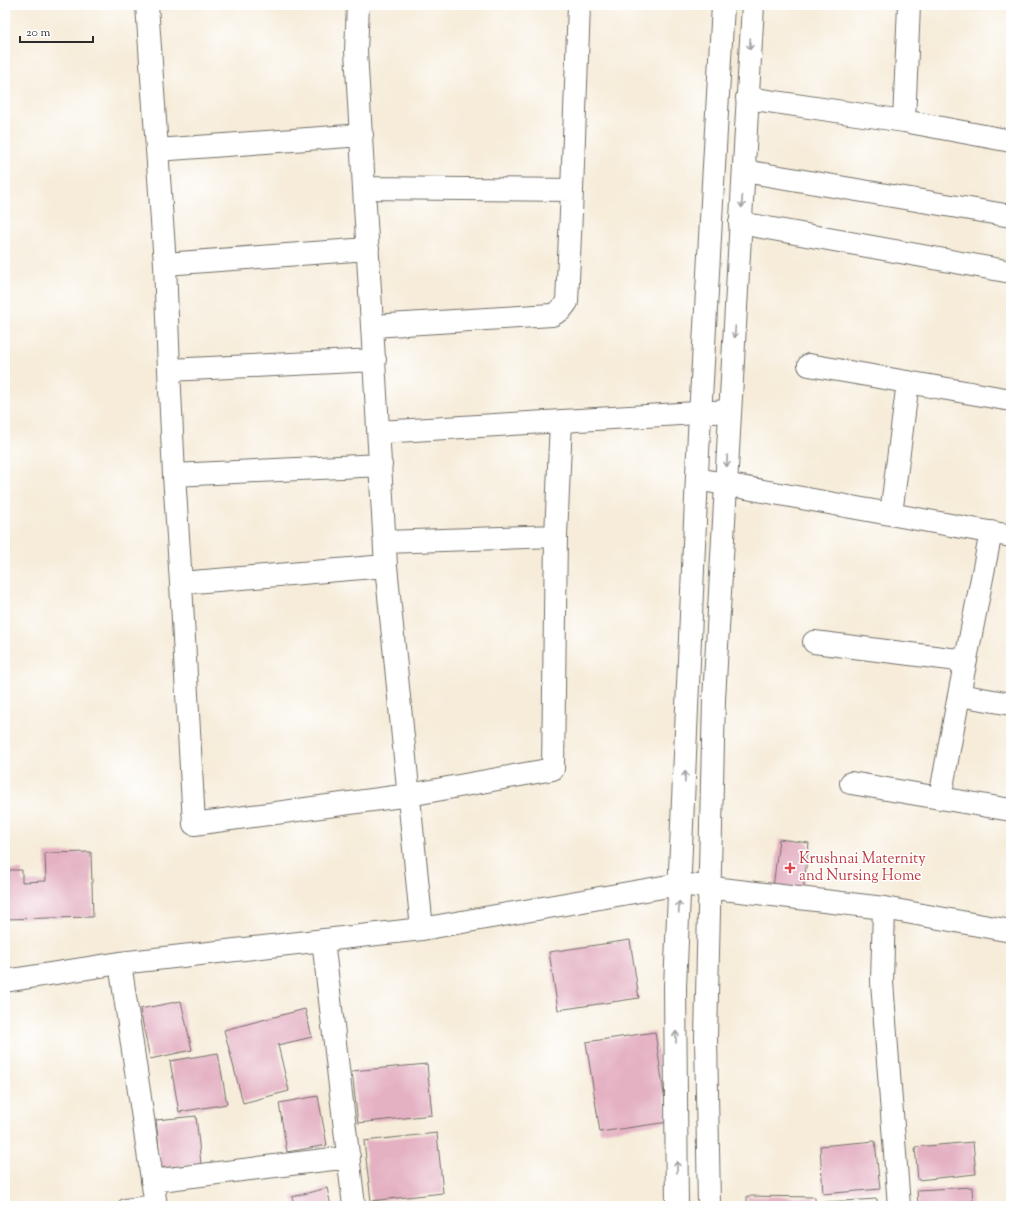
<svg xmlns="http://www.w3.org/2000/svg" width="1016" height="1211" font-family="'Sorts Mill Goudy',serif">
<rect width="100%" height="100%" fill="#fff"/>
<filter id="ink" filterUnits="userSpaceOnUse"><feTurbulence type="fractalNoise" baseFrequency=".025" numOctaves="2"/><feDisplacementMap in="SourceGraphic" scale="8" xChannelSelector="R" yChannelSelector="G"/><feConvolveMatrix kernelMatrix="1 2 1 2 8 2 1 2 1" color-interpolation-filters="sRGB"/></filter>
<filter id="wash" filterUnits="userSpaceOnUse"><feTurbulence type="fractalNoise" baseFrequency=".012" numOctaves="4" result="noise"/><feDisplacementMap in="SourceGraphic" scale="16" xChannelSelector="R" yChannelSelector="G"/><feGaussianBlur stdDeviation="0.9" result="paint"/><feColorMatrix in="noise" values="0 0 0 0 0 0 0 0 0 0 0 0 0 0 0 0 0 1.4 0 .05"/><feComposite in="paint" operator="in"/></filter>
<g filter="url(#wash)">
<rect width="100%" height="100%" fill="#f6ecd9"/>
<g id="blocks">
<path fill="#e4b1c3" d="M779,839L809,843L803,891L773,888Z
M91,852L93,917L5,919V870H22V882L46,881L45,853Z
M630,940L639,998L558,1010L549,952Z
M181,1001L192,1050L150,1059L140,1009Z
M305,1009L312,1037L278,1045L289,1091L243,1103L224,1030Z
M655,1032L668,1122L600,1132L586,1042Z
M218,1053L227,1104L179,1112L170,1061Z
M427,1064L432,1115L358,1123L352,1071Z
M318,1096L327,1145L287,1152L279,1103Z
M196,1116L201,1164L161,1168L156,1120Z
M437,1133L443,1193L371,1201L364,1141Z
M875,1141L880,1189L823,1194L820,1146Z
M973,1142L976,1174L918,1180L915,1147Z
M972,1187L973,1206H918L917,1190Z
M327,1188L331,1206H295L292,1197Z
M747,1196L815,1197V1206H747Z
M877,1199L878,1206H827L826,1202Z"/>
</g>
</g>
<g filter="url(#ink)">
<use href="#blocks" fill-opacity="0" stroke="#726f68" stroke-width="1"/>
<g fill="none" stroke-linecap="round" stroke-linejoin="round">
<defs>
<path id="service" d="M125,1206L155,1202"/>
<path id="minor" d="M147,5L165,264L368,249
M358,5L356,51L386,566L422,929
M747,98L904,121L1011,141
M904,121L909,5
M157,150L362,135
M744,171L1011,216
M364,188L572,190L579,5
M740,223L1011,272
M165,264L169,370
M373,326L552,315L561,310L567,302L572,190
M375,360L169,370L174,475L381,465
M809,365L1011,400
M379,432L730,411
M174,475L181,583
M697,479L1011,536
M891,514L908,382
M991,532L959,695L1011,704
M385,542L556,536
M386,566L181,583L194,824L409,795L553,769L556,536L561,421
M814,642L966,661
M851,783L1011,810
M940,798L959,695
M884,908L882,982L899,1206
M323,940L354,1206
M120,963L156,1206
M5,981L120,963L422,929L680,884L884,908L1011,931
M152,1181L349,1157"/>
<path id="tertiary" d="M677,1206L675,987L698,452L723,5
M709,1206L706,1037L714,699L753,5"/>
</defs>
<use href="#service" stroke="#726f68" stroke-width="16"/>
<use href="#minor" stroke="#726f68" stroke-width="24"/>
<use href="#tertiary" stroke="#726f68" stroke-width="24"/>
<use href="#service" stroke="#fff" stroke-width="14"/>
<use href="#minor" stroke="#fff" stroke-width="22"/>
<use href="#tertiary" stroke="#fff" stroke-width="22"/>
</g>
<defs><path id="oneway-shaft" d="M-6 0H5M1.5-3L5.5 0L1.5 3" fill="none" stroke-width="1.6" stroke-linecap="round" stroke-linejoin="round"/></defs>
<g stroke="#a0a0a0">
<use href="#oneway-shaft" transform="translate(750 44) rotate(93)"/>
<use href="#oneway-shaft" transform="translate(742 202) rotate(93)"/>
<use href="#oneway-shaft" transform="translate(735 332) rotate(93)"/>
<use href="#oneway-shaft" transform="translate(727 461) rotate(93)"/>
<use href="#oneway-shaft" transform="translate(685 777) rotate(-88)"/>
<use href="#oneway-shaft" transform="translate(679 907) rotate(-87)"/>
<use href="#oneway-shaft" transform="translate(676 1037) rotate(-90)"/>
<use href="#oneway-shaft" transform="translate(677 1167) rotate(-90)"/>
</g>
</g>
<path fill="#e0444e" stroke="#fff" stroke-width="1.5" d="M788 862h4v4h4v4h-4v4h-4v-4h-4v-4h4z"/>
<g text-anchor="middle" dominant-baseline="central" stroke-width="3" stroke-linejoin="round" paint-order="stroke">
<g font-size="15" fill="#be3a42" stroke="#fff" text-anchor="start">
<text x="799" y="859">Krushnai Maternity<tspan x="799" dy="17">and Nursing Home</tspan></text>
</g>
</g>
<rect width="1016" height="1211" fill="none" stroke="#fff" stroke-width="20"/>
<path d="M20 36v6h73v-6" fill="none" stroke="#2b2b2b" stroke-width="2"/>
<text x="26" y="36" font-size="12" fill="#2b2b2b" stroke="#ffffff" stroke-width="3" paint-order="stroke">20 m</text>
</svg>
